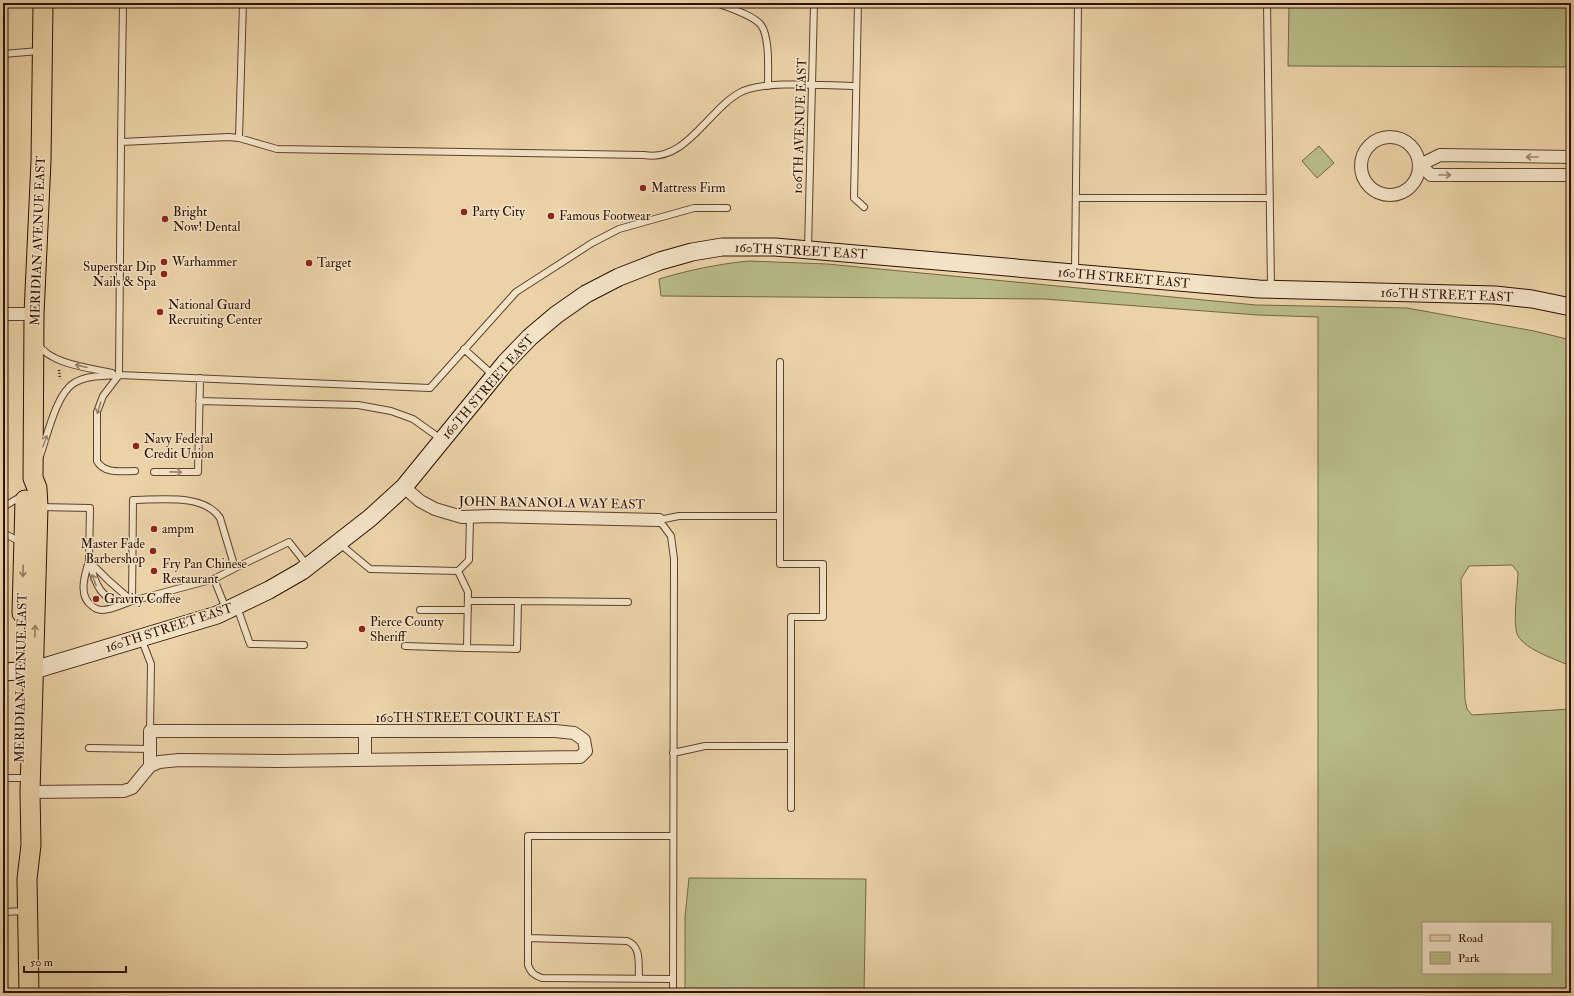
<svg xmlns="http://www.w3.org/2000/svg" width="1574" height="996" font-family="'IM FELL Double Pica',serif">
<rect width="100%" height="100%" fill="#ebd2a7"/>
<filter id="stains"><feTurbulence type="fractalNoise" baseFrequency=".005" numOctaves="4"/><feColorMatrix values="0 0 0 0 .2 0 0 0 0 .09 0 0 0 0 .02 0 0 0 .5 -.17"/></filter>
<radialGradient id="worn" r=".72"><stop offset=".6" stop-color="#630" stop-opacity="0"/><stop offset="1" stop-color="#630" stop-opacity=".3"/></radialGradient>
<path fill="#b8bb87" stroke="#736645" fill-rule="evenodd" d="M1289,3H1571V67L1288,66Z
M1319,146L1334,163L1317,178L1302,161Z
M749,261L827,264L1256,305L1407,308L1534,331L1571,340V666C1557,660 1526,650 1518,636C1512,626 1518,585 1518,572L1512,565L1469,566L1461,579L1465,699L1467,709L1472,715L1571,709V993H1318V317L1258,315L1044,299L661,296L659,279C689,270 718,264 749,261ZM1423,923H1551V973H1423Z
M689,878L866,879L864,993H685V917Z"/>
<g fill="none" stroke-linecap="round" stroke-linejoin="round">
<defs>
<path id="lane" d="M717,3C729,8 753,15 761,25C770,37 768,71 768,86
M858,3L854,198L864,207
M1267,3L1271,287
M3,54L39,51
M239,138L243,3
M121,142L123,3
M1076,198H1269
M808,248L814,3
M1075,271L1078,3
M38,344C50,364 90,368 112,373
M464,349L494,376
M199,401L358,405L391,411L413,419L441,439
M40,456C47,437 56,394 74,383C87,375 104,376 119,375L430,388L516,292L592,243L619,229L694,208H727
M135,471C121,471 104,474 97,461V412L103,396L119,375L121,142L228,137L239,138L277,149L644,155C687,163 709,107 743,91C768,80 828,86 856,86
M154,472H198L200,378
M3,507L22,496
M39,507L90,508L89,561L108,580L132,601L214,579L235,568L220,518C204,493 159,500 133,500L132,601
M3,533L21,542
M340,544L370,569L458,571L469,560L470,517
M89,561C85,574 78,595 91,605C94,608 97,610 102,610C112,610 123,604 132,601
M90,562C94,581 101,603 125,601
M235,568L289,542L307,565
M458,571L468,592L467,648L517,649L518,601H468
M214,579L226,609
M518,601L628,602
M237,607L250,644L304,645
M420,610H468
M141,638L151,664L150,731
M405,646L467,648
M89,748L150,749
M673,753L705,746H791V617H823V564H780V516
M3,778H20
M791,808V746
M3,912L26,911
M528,938L627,941C642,946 638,965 639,978
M673,979L542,978C534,975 531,973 528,965V836H673
M673,993L674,559L671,536L659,520L679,516H780V362"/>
<path id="street" d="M1361 166a29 29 0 1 1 58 0a29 29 0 1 1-58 0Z
M1571,157L1440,155L1420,165L1431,175H1571
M3,314H34
M404,487L420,501L435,509L462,517L492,516L659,520
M365,731V760
M30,792L124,791L132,788L150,766L159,762L179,760L278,761L580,757L586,751L584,740L574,733L555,731H150V766"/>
<path id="secondary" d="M3,672L34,670L217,615L269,590L302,571L370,518L404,487L505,363L530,337L556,315L586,294L619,277L660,261L692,252L722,247H775L1259,289L1495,295L1532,299L1571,307"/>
<path id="primary" d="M22,613L25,500
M29,993L27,879L31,845L30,792L38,507L37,488L33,478L34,314L41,161L43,3"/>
</defs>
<use href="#lane" stroke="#5d412c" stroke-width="8"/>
<use href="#street" stroke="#5d412c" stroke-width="14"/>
<use href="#secondary" stroke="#2e1103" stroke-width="19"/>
<use href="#primary" stroke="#2e1103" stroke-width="21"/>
<path stroke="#2e1103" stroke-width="2.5" stroke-dasharray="1 2" stroke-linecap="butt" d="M59,370L60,379"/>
<use href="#lane" stroke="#f2e2c6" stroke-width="6"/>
<use href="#street" stroke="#f2e2c6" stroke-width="12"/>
<use href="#secondary" stroke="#f2e2c6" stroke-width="17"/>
<use href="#primary" stroke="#ebd2a7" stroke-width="19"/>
</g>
<defs><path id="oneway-shaft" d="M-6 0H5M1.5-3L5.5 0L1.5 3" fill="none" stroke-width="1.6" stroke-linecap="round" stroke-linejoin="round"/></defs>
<g stroke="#9a846e">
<use href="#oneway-shaft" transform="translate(1532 157) rotate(-180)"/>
<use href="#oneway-shaft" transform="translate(1445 175)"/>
<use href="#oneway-shaft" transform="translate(81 366) rotate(-167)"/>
<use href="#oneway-shaft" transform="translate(99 408) rotate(107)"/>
<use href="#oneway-shaft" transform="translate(45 441) rotate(-71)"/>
<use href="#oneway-shaft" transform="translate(176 472) rotate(1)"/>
<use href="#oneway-shaft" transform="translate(94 580) rotate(-111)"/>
</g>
<g stroke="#967b5d">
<use href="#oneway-shaft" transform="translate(23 571) rotate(91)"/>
<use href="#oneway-shaft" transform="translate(35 631) rotate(-88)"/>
</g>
<g fill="#8f2418" stroke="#f2e2c6" stroke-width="1.5">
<circle cx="643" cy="188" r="4"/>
<circle cx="464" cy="212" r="4"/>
<circle cx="551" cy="216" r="4"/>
<circle cx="165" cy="219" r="4"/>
<circle cx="164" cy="262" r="4"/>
<circle cx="309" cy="263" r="4"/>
<circle cx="164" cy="274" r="4"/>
<circle cx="160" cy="312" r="4"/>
<circle cx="136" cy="446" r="4"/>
<circle cx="154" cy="529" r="4"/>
<circle cx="153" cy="551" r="4"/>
<circle cx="154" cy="571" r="4"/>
<circle cx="96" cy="599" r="4"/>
<circle cx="362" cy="629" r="4"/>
</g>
<g text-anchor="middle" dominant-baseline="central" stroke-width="3" stroke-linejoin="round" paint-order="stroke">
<g font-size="13" fill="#2e1103" stroke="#f2e2c6">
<text transform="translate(800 126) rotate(-88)">106TH AVENUE EAST</text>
<text transform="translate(38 241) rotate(-88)">MERIDIAN AVENUE EAST</text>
<text transform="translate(801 251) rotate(3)">160TH STREET EAST</text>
<text transform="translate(1124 278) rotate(5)">160TH STREET EAST</text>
<text transform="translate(1447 295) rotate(2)">160TH STREET EAST</text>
<text transform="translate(488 387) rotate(-49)">160TH STREET EAST</text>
<text transform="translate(552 503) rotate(1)">JOHN BANANOLA WAY EAST</text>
<text transform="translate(169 628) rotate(-18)">160TH STREET EAST</text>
<text transform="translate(21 678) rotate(-89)">MERIDIAN AVENUE EAST</text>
<text x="468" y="718">160TH STREET COURT EAST</text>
</g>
<g font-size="13" fill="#2e1103" stroke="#f2e2c6" text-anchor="start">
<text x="651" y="188">Mattress Firm</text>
<text x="173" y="212">Bright<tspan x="173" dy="15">Now! Dental</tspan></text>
<text x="472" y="212">Party City</text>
<text x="559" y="216">Famous Footwear</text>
<text x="172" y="262">Warhammer</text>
<text x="317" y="263">Target</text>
<text x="156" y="267" text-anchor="end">Superstar Dip<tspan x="156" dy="15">Nails &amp; Spa</tspan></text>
<text x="168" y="305">National Guard<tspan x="168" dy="15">Recruiting Center</tspan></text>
<text x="144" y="439">Navy Federal<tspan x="144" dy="15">Credit Union</tspan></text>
<text x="162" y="529">ampm</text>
<text x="145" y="544" text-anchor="end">Master Fade<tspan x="145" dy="15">Barbershop</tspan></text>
<text x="162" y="564">Fry Pan Chinese<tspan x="162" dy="15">Restaurant</tspan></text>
<text x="104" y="599">Gravity Coffee</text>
<text x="370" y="622">Pierce County<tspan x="370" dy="15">Sheriff</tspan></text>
</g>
</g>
<rect width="1574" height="996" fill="none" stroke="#ebd2a7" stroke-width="16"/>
<rect x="4" y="4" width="1566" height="988" fill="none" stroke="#2e1103" stroke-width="2"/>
<rect x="8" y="8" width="1558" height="980" fill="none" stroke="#2e1103"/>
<rect x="1422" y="922" width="130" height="52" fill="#f2e2c6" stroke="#a48e78"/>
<rect x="1430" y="935" width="20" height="6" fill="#ebd2a7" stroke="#a48e78"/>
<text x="1458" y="942" font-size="12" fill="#2e1103">Road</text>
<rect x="1430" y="952" width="20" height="12" fill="#b8bb87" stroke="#a48e78"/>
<text x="1458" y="962" font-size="12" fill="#2e1103">Park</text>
<path d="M24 966v6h102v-6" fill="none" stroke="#2e1103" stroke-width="2"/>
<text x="30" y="966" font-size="12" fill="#2e1103" stroke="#f2e2c6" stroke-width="3" paint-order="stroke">50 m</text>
<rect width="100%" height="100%" filter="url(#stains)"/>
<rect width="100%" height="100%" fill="url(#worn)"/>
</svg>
